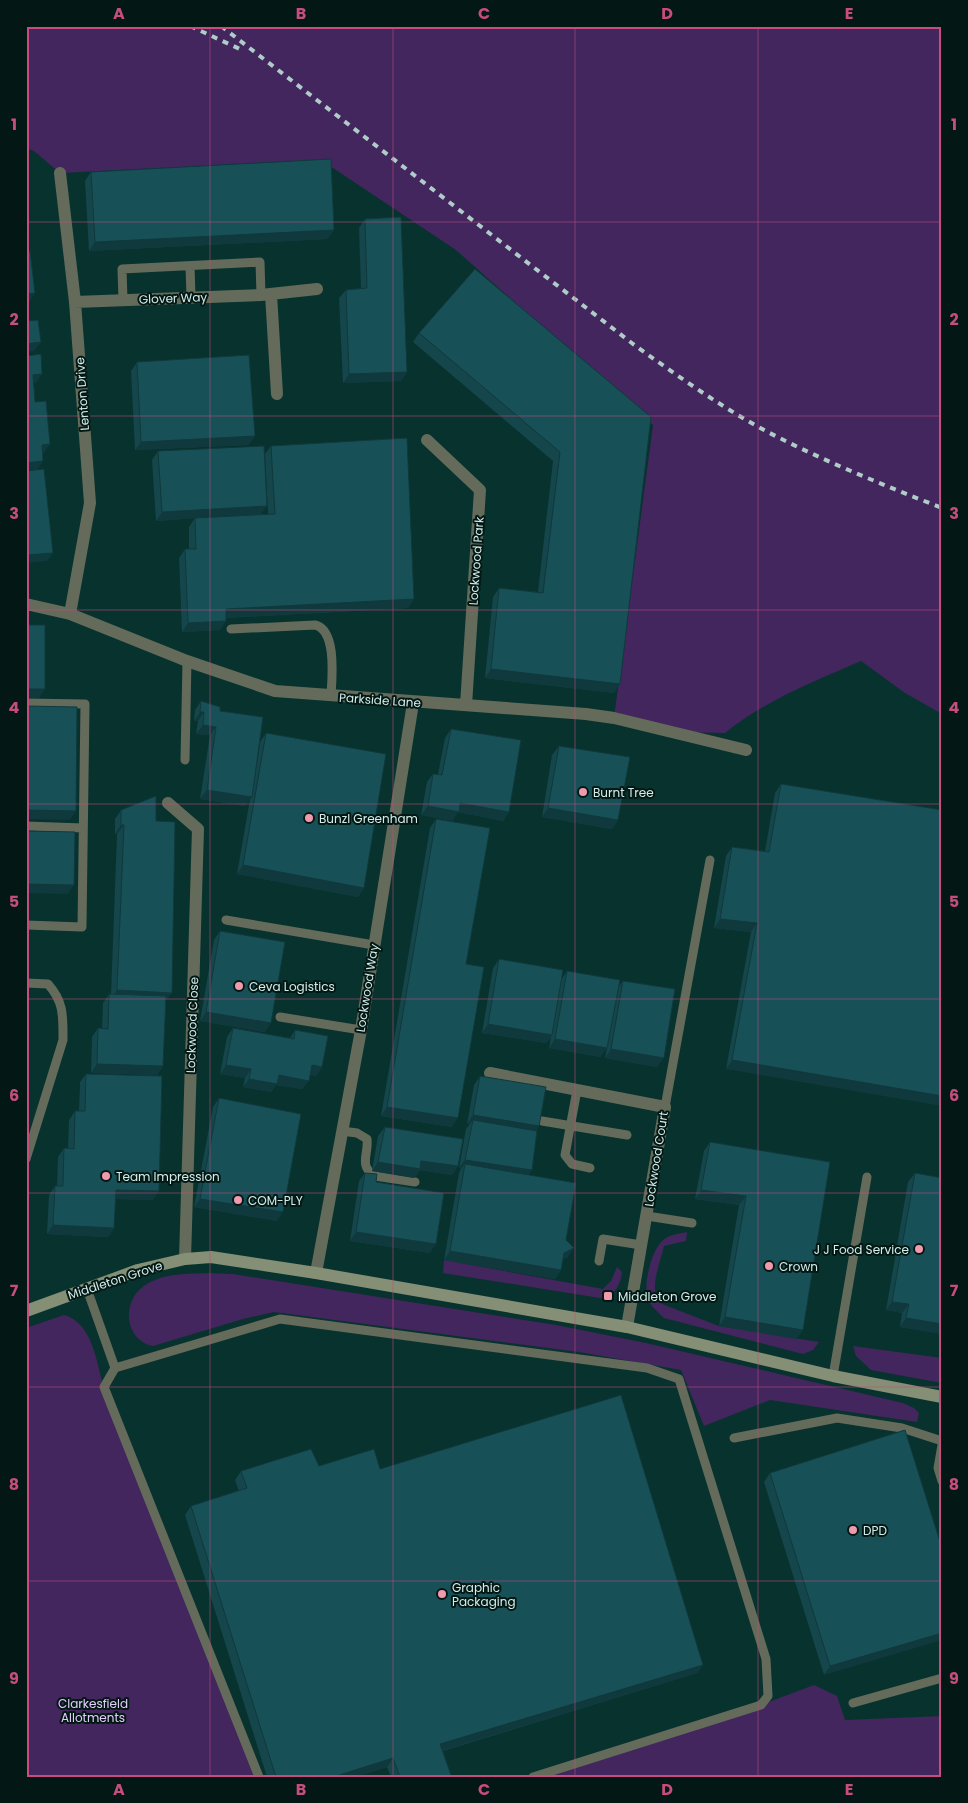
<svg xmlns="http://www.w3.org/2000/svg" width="968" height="1803" font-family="Poppins,sans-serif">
<rect width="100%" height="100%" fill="#08322e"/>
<path fill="#42265d" d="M26,26H942V714L905,693L861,661C815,681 764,701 725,733L673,732L614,718L653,425L456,250L321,160L60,173L34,151L26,148Z
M687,1232L686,1241L664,1246C660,1264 647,1292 662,1304L719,1326L819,1342L813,1350L803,1354L664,1318C658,1312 649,1305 647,1297C644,1282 651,1252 662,1241C669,1234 678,1234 687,1232Z
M444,1260L603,1289L611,1281L617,1267L622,1272C620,1287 615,1295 600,1298L443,1273Z
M208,1273L233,1274L556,1325L646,1343L903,1403L914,1408L919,1413L917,1422L770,1400L704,1426L681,1370L579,1352L274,1312L243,1319L153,1346C123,1340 121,1298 147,1284C165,1273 188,1274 208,1273Z
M64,1315C93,1323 96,1362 104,1387L259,1777H26V1328Z
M853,1346L942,1358V1383L871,1370L856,1356Z
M814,1685L837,1696L845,1720L942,1716V1777H533L761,1705Z"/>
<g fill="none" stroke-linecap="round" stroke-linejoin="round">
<path stroke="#646b5b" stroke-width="9" d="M190,266L191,297
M123,300L122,269L260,262L261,295
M231,629L315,625C337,630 332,678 331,696
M26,703L85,704L82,927L26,925
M185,760L187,661
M26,826L83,828
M226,920L374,945
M26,983L48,984C64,1002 63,1016 63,1040L26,1159
M280,1017L361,1030
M577,1090L565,1155L572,1164L590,1168
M665,1107L710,860
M542,1121L627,1135
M342,1131L357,1133L367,1139C369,1154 358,1166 375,1176L415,1182
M647,1216L692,1223
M599,1261L603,1239L641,1245
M87,1289L115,1368
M833,1376L867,1177
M734,1438L837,1418L902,1428L942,1441
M942,1445L938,1468L942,1481
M853,1703L942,1678
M259,1777L104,1387L115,1368L280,1319L647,1368L679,1379L766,1659L768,1696L761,1705L533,1777"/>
<path stroke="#646b5b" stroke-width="12" d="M60,173L75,302L90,503L70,614
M271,294L277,394
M75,302L261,295L317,289
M427,440L480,490L466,705
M26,604L70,614L187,661L275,691L586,714L614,718L746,750
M168,803L198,829L185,1259
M490,1073L665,1107L627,1327
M316,1273L361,1030L413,703"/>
<path stroke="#848f76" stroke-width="12" d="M26,1311L138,1270L185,1259L211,1257L316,1273L627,1327L833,1376L942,1397"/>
<path stroke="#afccc8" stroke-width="4" stroke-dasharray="6 6" stroke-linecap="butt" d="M190,26L242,50
M221,26L633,344C675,374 718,405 764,430C821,460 881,484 942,508"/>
</g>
<path fill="#14464b" d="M91,172L334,230L327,239L89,251L85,181Z
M365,219L407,372L401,381L343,383L339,298L346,290L361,289L359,228Z
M419,333L651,417L620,684L614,693L485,678L493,597L499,588L538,592L553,461L413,342Z
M137,362L255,436L248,445L135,450L131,371Z
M271,446L414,599L408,608L226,618L220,630L182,632L179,558L185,549H189V527L195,518L156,521L152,460L158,451L261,514H268L265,454Z
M201,701L220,711L257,763L260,742L266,733L364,888L358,897L237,874L250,799L245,806L200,799L210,735L196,734L198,721H194L195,710Z
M451,729L509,812L503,821L458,812L452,821L421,815L427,782L433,774H438L445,738Z
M559,746L618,820L612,829L542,817L552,755Z
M781,784L942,810L726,1069L751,932L714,928L726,856L732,847L765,851L775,793Z
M121,810L156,821L165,1002L163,1066L157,1075L91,1073L92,1037L98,1028L102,1029L103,1003L109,994H111L117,834H115V819Z
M436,819L466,964L452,1127L381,1116L430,828Z
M220,931L265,1032L200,1021L214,940Z
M499,959L561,980L567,971L618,987L623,981L657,1067L605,1058L607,1048L600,1057L549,1048L551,1037L546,1043L482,1033L493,968Z
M233,1028L290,1038L295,1030L322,1067L316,1076L310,1074L302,1089L276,1085L271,1092L243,1087L245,1078L220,1074L227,1037Z
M86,1074L153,1200L115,1199L114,1228L108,1237L47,1234L49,1195L55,1186H57L58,1157L64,1148H68L69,1120L75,1111H79L80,1082Z
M480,1076L539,1126L536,1131L529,1175L566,1240L568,1257L563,1259L561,1270L555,1279L444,1260L459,1173L461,1169L459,1168L466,1129L470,1124H467L474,1085Z
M219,1098L277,1221L194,1207L213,1107Z
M385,1127L458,1166L452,1175L420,1170L414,1178L372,1171L378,1136Z
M710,1142L830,1162L803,1330L796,1339L719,1326L739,1205L695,1199L704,1151Z
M365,1173L376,1182L430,1253L350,1241L359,1181Z
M915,1173L942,1178V1334L900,1327L902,1313L886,1310L908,1182Z
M319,1466L380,1469L703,1665L697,1673L443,1751L451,1775L450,1777H391L387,1767L356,1777H267L185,1515L191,1506L239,1491L235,1480L241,1471Z
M770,1473L942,1548L824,1675L764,1482Z"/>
<path fill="#10393d" d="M334,230L327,239L89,251L95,242Z
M35,293L29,302L26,303V294Z
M41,342L34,351L26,352V344Z
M407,372L401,381L343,383L349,374Z
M42,374L36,383L27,384L33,375Z
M255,436L248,445L135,450L141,442Z
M50,444L44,453L36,454L42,445Z
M43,461L37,470L26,471V463Z
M267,506L261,514L156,521L162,512Z
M53,553L47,561L26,563V555Z
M414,599L408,608L219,618L226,609Z
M226,621L220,630L182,632L188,623Z
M491,669L620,684L614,693L485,678Z
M26,689H45L39,698H26Z
M200,712H204L198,721H194Z
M203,725L216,727L210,735L196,734Z
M207,790L252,797L245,806L200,799Z
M460,803L509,812L503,821L458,812L452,821L421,815L428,806Z
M548,808L618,820L612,829L542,817Z
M26,810L76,811L70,820L26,819Z
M121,825H124L117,834H115Z
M243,865L364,888L358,897L237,874Z
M26,884L74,885L68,894L26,893Z
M720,919L757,923L751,932L714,928Z
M117,990L172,993L165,1002L111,999Z
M206,1012L271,1023L265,1032L200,1021Z
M488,1024L552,1035L546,1043L482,1033Z
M555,1039L607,1048L600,1057L549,1048Z
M611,1049L664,1058L657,1067L605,1058Z
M732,1060L942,1096V1106L726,1069Z
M97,1064L163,1066L157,1075L91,1073Z
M226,1065L251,1069L245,1078L220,1074Z
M312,1065L322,1067L316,1076L305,1074Z
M279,1075L309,1081L302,1089L276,1085L271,1092L243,1087L249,1079Z
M387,1107L458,1118L452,1127L381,1116Z
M473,1115L539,1126L533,1135L473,1120L470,1124H467Z
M465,1160L532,1170L526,1179L465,1164L461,1169L459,1168Z
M421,1161L458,1166L452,1175L420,1170L414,1178L372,1171L378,1162Z
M116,1190L159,1191L153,1200L110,1199Z
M701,1190L746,1196L739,1205L695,1199Z
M200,1199L283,1212L277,1221L194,1207Z
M53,1225L114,1228L108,1237L47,1234Z
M356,1232L436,1244L430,1253L350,1241Z
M574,1248L568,1257L558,1262L564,1253Z
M450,1251L561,1270L555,1279L444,1260Z
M892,1302L909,1304L902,1313L886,1310Z
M725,1317L803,1330L796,1339L719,1326Z
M906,1318L942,1324V1334L900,1327Z
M942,1633V1640L824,1675L830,1666Z
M703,1665L697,1673L434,1753L440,1744Z
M393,1758L387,1767L356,1777H333Z"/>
<path fill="#175157" stroke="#10393d" d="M331,159L334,230L95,242L91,172Z
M26,202L29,227H26Z
M401,217L407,372L349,374L346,290L367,288L365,219Z
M26,251H30L35,293L26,294Z
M475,269L651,417L620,684L491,669L499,588L543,593L560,452L419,333Z
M26,320V321L38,320L41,342L26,344Z
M41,354L42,374L33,375L35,402L46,401L50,444L42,445L43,461L26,463V356Z
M249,355L255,436L141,442L137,362Z
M407,438L414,599L226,609V621L188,623L185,549H196L195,518L275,514L271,446Z
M264,446L267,506L162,512L158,451Z
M44,469L53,553L26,555V471Z
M26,625H45V689H26Z
M201,701L220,707V711L263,717L252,797L207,790L216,727L203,725L204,712H200Z
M26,706L77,707L76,811L26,810Z
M451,729L521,740L509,812L460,803L459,812L428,806L433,774L442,775Z
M266,733L386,754L364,888L243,865Z
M559,746L630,757L618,820L548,808Z
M781,784L942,810V1096L732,1060L757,923L720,919L732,847L769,852Z
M156,796V821L175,822L172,993L117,990L124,825H121V810Z
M436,819L490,828L466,964L484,967L458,1118L387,1107Z
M26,831L75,832L74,885L26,884Z
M220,931L285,942L271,1023L206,1012Z
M499,959L563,970L552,1035L488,1024Z
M567,971L620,980L607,1048L555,1039Z
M623,981L675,989L664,1058L611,1049Z
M109,994L166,996L163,1066L97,1064L98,1028L108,1029Z
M233,1028L294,1039L295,1030L328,1036L322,1067L312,1065L309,1081L279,1075L277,1084L249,1079L251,1069L226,1065Z
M86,1074L162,1076L159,1191L116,1190L114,1228L53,1225L55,1186H63L64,1148L74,1149L75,1111H85Z
M480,1076L546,1087L539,1126L473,1115Z
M219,1098L301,1114L283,1212L200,1199Z
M473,1120L537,1131L532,1170L465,1160Z
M385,1127L463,1139L458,1166L421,1161L420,1169L378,1162Z
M710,1142L830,1162L803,1330L725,1317L746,1196L701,1190Z
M465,1164L576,1183L566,1240L574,1248L564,1253L561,1270L450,1251Z
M365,1173L377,1174L376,1182L444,1193L436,1244L356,1232Z
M915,1173L942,1178V1324L906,1318L909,1304L892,1302Z
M621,1395L703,1665L440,1744L451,1775L446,1777H400L393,1758L333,1777H276L191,1506L247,1488L241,1471L311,1449L319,1466L374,1449L380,1469Z
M905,1430L942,1548V1633L830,1666L770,1473Z
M924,1775L937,1777H924Z"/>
<path fill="none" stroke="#c64d7e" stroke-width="1" stroke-opacity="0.55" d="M210,26V1777M393,26V1777M575,26V1777M758,26V1777M26,222H942M26,416H942M26,610H942M26,804H942M26,999H942M26,1193H942M26,1387H942M26,1581H942"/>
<g fill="#f29aad" stroke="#031815" stroke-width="2">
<circle cx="583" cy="792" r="5"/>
<circle cx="309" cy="818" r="5"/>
<circle cx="239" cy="986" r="5"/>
<circle cx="106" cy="1176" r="5"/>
<circle cx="238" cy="1200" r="5"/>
<circle cx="919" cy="1249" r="5"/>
<circle cx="769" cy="1266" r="5"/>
<rect x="603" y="1291" width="10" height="10" rx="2.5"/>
<circle cx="853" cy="1530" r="5"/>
<circle cx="442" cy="1594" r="5"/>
</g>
<g text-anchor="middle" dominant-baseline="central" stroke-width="4" stroke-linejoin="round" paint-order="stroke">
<g font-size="12" fill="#d3ede9" stroke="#031815">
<text transform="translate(173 298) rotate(-2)">Glover Way</text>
<text transform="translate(82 394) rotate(-94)">Lenton Drive</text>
<text transform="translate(476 561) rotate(-86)">Lockwood Park</text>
<text transform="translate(380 700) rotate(4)">Parkside Lane</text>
<text transform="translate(367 988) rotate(-81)">Lockwood Way</text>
<text transform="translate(192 1025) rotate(-88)">Lockwood Close</text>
<text transform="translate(656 1159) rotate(-81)">Lockwood Court</text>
<text transform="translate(115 1280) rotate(-18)">Middleton Grove</text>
</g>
<g font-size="12" fill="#d3ede9" stroke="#031815" text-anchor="start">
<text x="593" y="792">Burnt Tree</text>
<text x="319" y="818">Bunzl Greenham</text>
<text x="249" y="986">Ceva Logistics</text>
<text x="116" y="1176">Team Impression</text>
<text x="248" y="1200">COM-PLY</text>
<text x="909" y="1249" text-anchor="end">J J Food Service</text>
<text x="779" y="1266">Crown</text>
<text x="618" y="1296">Middleton Grove</text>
<text x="863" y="1530">DPD</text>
<text x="452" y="1587">Graphic<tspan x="452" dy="14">Packaging</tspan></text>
</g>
<g font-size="12" fill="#e3ccfd" stroke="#031815">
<text x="93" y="1703">Clarkesfield<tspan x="93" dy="14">Allotments</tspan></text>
</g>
</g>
<rect width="968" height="1803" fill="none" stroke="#031815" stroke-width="55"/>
<rect x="28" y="28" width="912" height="1748" fill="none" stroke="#c64d7e" stroke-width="2"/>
<g font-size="16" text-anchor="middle" font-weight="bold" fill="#c64d7e">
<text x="119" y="19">A</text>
<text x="301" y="19">B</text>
<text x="484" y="19">C</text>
<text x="667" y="19">D</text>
<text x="849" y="19">E</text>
<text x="14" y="130">1</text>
<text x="954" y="130">1</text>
<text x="14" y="325">2</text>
<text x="954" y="325">2</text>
<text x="14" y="519">3</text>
<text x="954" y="519">3</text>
<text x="14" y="713">4</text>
<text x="954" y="713">4</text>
<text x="14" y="907">5</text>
<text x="954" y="907">5</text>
<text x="14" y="1101">6</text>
<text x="954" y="1101">6</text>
<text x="14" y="1296">7</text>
<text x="954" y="1296">7</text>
<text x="14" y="1490">8</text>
<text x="954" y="1490">8</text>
<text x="14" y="1684">9</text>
<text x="954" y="1684">9</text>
<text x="119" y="1795">A</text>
<text x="301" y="1795">B</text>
<text x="484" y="1795">C</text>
<text x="667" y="1795">D</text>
<text x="849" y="1795">E</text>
</g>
</svg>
